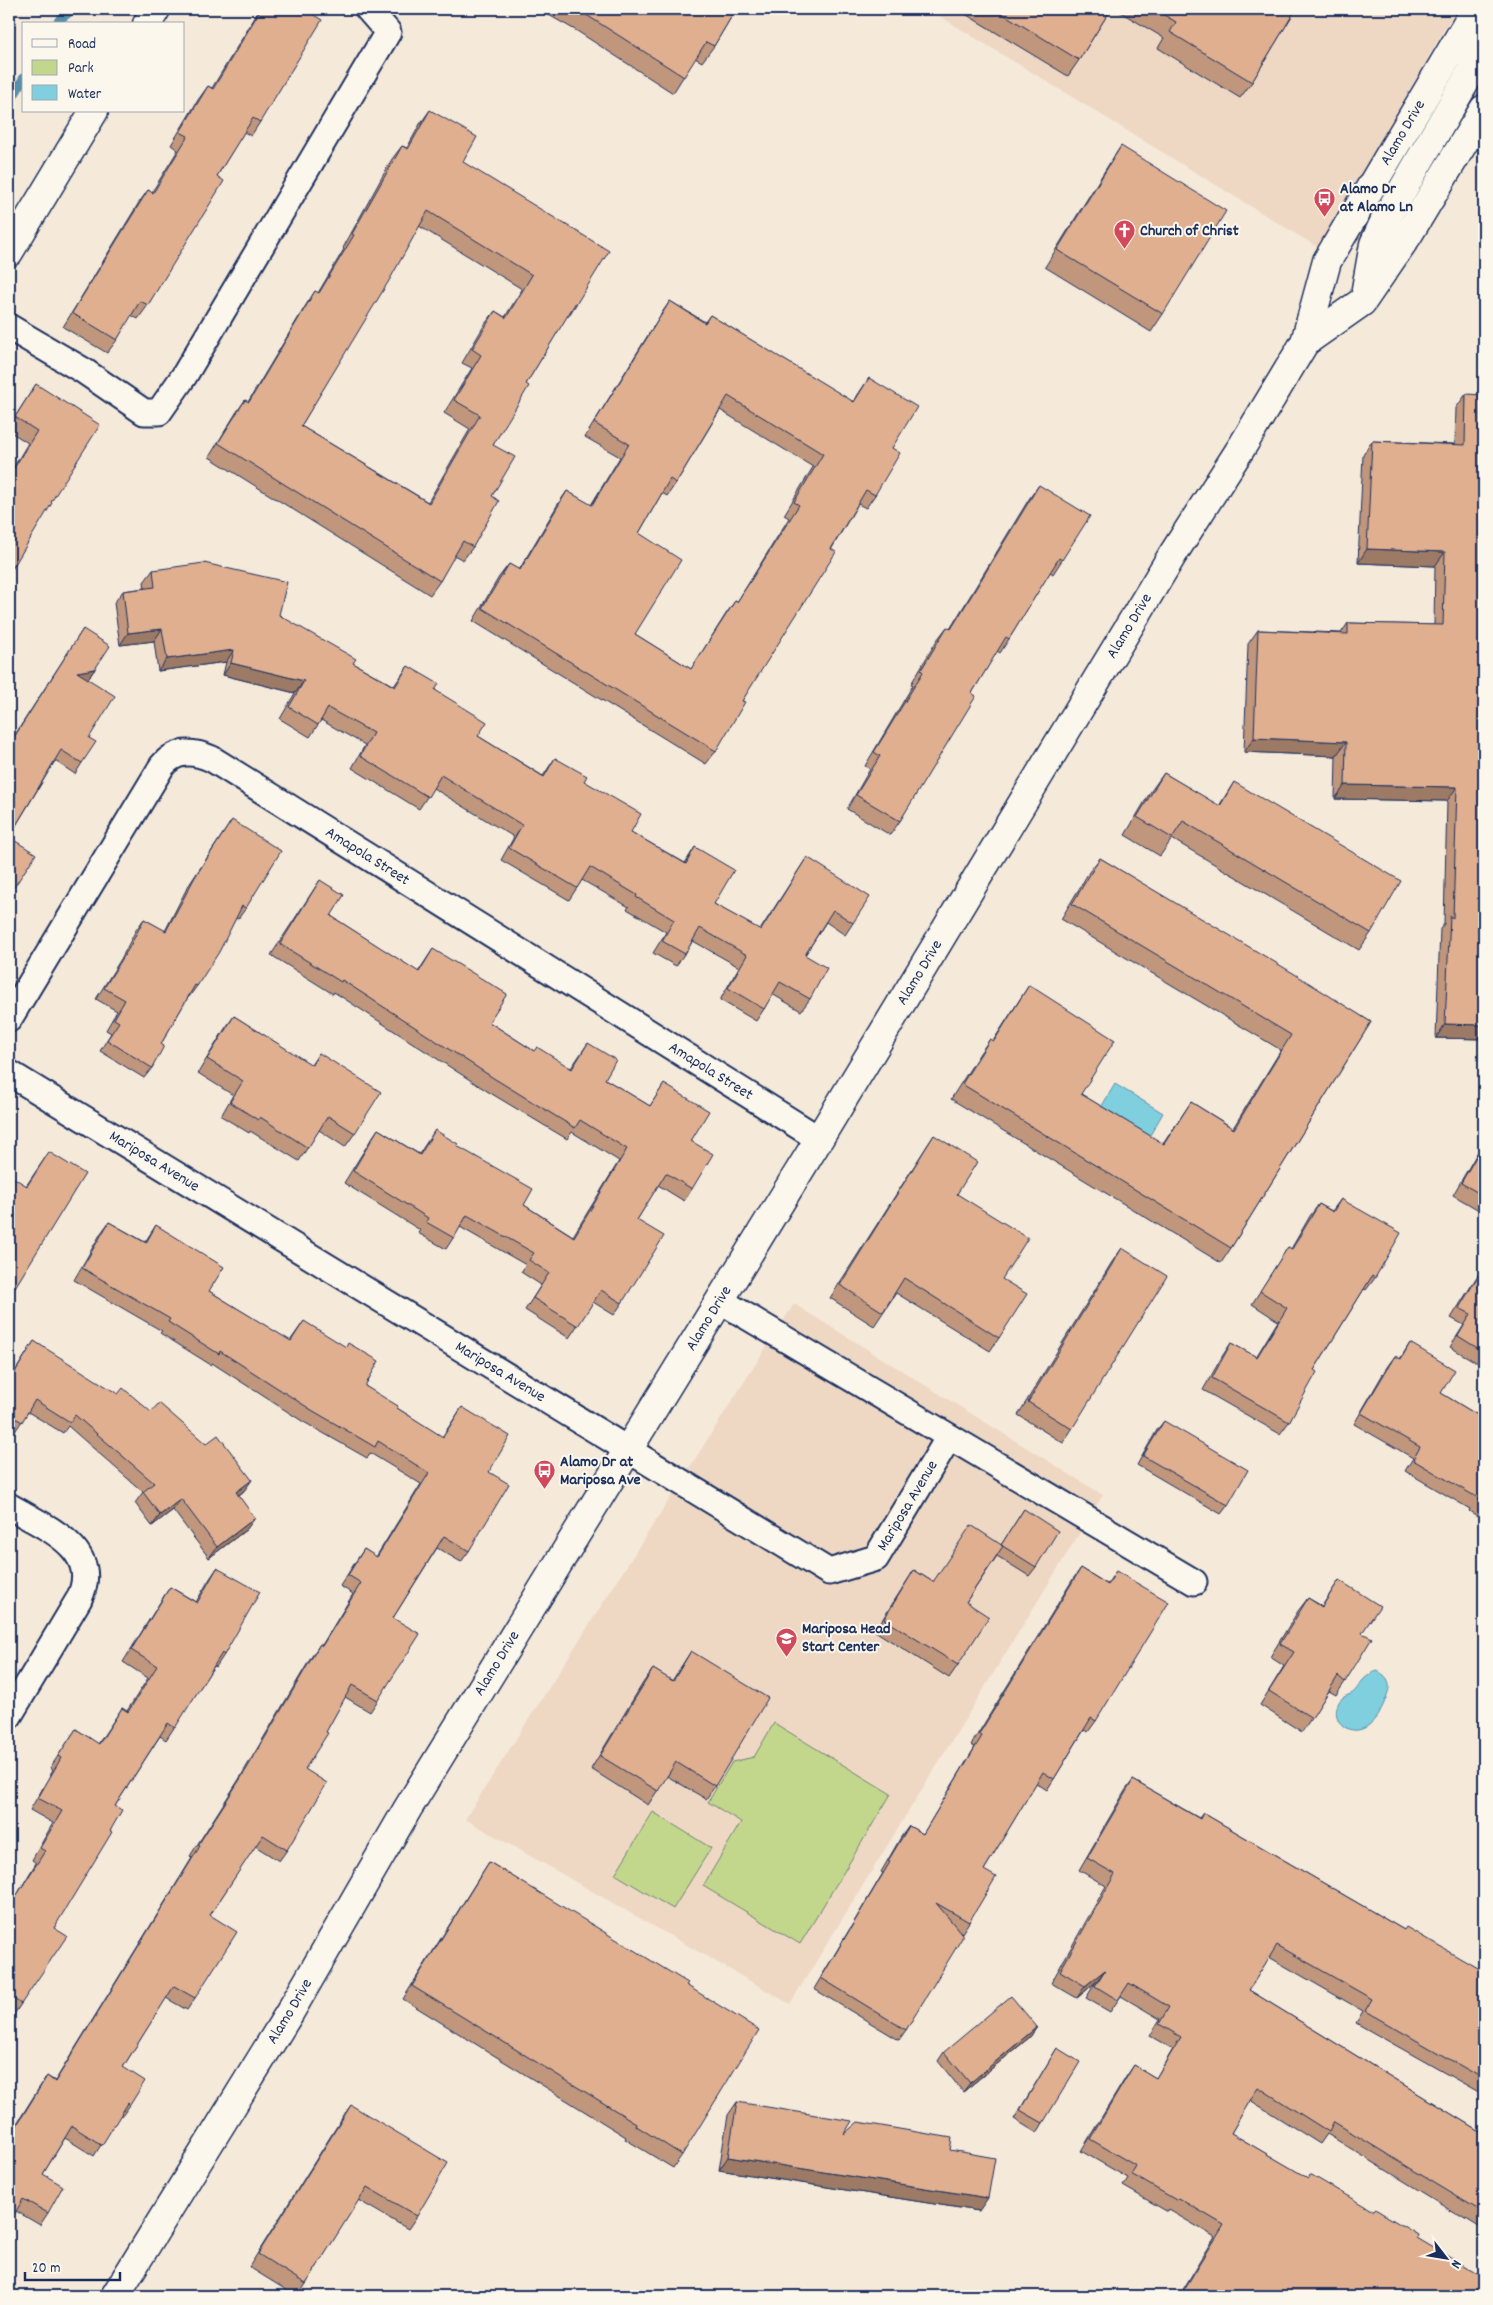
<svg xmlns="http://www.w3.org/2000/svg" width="1493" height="2305" font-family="Dekko,sans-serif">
<rect width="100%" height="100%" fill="#f5e9da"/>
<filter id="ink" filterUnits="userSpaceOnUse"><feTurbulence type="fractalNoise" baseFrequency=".02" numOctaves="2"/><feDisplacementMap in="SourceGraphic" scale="10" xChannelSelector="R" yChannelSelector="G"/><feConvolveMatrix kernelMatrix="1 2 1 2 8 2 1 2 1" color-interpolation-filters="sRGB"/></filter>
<g filter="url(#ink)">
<path fill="#eed8c4" d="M928,9H1456L1319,248Z
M794,1304L1103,1495L790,2004L465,1819Z"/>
<path fill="#c2d78c" stroke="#6e8375" d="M774,1723L891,1794L800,1944L703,1886L741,1822L708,1802L732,1762L754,1757Z
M653,1812L711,1848L673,1909L615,1874Z"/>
<path fill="#80cfde" stroke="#588fab" d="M1115,1084L1163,1113L1149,1137L1100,1109Z
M1377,1671C1388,1676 1392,1683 1387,1695C1383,1708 1373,1728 1358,1730C1342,1732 1331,1716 1339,1702C1343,1695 1349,1696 1354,1692C1358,1688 1360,1683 1364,1679C1367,1676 1372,1673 1377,1671Z"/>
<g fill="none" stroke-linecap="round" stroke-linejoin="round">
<path stroke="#588fab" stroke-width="10" d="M57,24L61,18L73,9
M9,103L24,78"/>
<defs>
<g id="street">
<path d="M9,327L84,371L144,412H159L184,376L388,32L368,9"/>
<path id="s1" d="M9,1019L162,766C176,749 194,751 212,759L819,1139"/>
<path id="s2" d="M9,1073L829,1572L876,1558L949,1437"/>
<path d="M721,1301L1194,1582"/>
<path d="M9,1506C44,1527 103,1548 79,1599L9,1716"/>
</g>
<g id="secondary">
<path d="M147,24L156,9"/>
<path d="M9,252L94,111"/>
<path d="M1366,289L1374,244L1385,220L1471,72L1484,44"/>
<path d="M1305,342L1362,302L1408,235L1484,109"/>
<path id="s3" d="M115,2296L290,2012L408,1808L819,1139L1173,554L1243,445L1305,342L1327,261L1476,9"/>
</g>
</defs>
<use href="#street" stroke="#1b2f5e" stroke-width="29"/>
<use href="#secondary" stroke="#1b2f5e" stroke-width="31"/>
<use href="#street" stroke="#fbf7ec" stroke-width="25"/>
<use href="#secondary" stroke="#fbf7ec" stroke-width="28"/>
</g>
<path fill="#c0967c" stroke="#1b2f5e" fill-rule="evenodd" d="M260,9H304L260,122L251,136L244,132L217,176L148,305L138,319L131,315L117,340L107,353L63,327L138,204L148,190L152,192L178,150L171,145L198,100L208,86L212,88Z
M538,9H736L714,46L702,62L695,58L673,93L577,31Z
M957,9H1111L1079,60L1068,76Z
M1115,9H1296L1252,82L1240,98L1158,48L1164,38Z
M430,110L463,162L577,303L568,317L567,316L526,384L493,445L492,496L473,547L463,560L454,555L440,581L430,595L209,457L236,413L245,400L248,402L306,305L315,291L318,293L344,249L343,248L392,159L402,146L407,148L420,124ZM419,226L522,289L505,317L495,311L485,324L462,363L472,368L444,413L470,429L428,502L301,426Z
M1121,146L1163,314L1151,332L1045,267L1109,164Z
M670,301L705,322L710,315L853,402L869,378L892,448L875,495L866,508L858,504L742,701L716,751L706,764L473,621L499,577L509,564L519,570L558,504L567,491L591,505L620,457L585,437L661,314ZM720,410L813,467L784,515L789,518L737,602L735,601L726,614L691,669L635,634L639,533L662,493L667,496L676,483Z
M36,384L51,502L9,574V475L28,443L9,431V426Z
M1466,394L1484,1039L1436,1038L1440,929L1444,924L1447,801L1335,799L1336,756L1244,752L1248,644L1258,630L1341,633L1348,623L1434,625L1435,566L1358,563L1363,455L1372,441L1455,444L1456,408Z
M1039,485L1062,560L1053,574L1050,572L1009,639L1000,653L997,651L972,693L900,821L890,835L847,809L870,769L865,766L913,685L911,684L937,640L947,627L950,629L1029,499Z
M153,570L279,615L353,663L394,686L408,666L435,690L478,736L543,776L555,758L584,781L631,832L685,863L695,847L714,904L760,930L807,857L853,923L845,935L826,922L805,955L810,999L801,1011L772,994L764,1009L756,1021L720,1000L739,967L693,941L676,966L653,953L666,932L627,909L629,907L582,880L569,900L501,860L514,837L433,788L419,809L352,768L365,745L321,720L310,737L280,719L295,693L223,675L226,662L158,671L154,641L120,645L114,603L123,591L145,588L144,582Z
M83,629L95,669L88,679L89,738L82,763L75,774L55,761L9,837V895V744Z
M1164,773L1219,806L1234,782L1371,933L1359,950L1172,839L1160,856L1125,835L1151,791Z
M232,820L246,908L238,919L236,918L197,986L189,997H188L161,1044L152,1068L144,1078L100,1051L111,1033L106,1030L117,1011L96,999L121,959L136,930L144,919L165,931L187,888Z
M1100,858L1371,1022L1231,1248L1221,1263L951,1099L980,1053L990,1039L993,1041L1029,985L1081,1094L1163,1144L1191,1102L1233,1128L1281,1050L1061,919L1089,872Z
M320,880L331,916L418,972L433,949L489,1022L534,1051L571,1068L588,1043L605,1079L650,1106L664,1084L691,1141L692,1189L684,1201L658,1185L637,1220L622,1303L614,1315L593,1302L569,1338L525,1310L541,1285L521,1272L526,1265L460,1227L446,1249L418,1233L420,1230L344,1183L370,1141L378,1129L419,1154L435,1130L457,1146L524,1205L573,1236L619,1161L572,1132L567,1139L487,1091L334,992L333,994L271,955Z
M234,1016L311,1065L319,1053L355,1133L345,1147L319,1130L299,1161L250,1131L249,1133L221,1116L233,1095L198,1073L224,1030Z
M934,1135L957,1194L1002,1279L999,1338L990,1351L896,1293L874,1326L830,1298L925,1149Z
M1484,1141V1213L1453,1195Z
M49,1152L9,1297L26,1186Z
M1341,1199L1375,1278L1366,1290L1364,1289L1314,1370L1289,1422L1280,1434L1203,1390L1223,1355L1231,1343L1256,1357L1278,1321L1252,1304L1288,1247L1291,1249L1310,1216L1319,1204L1332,1211Z
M109,1222L145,1242L156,1225L209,1291L290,1341L304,1321L365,1386L397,1408L442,1437L462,1407L489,1472L469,1551L461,1562L437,1548L393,1618L378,1700L370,1712L345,1697L305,1769L287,1850L279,1861L255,1846L210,1915L195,1998L187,2010L166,1998L123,2067L130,2105L122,2116L120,2115L94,2156L65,2138L43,2174L48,2213L40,2225L16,2211L9,2224V2136L39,2088L47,2076L55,2081L192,1858L190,1856L238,1781L312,1656L320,1644L322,1645L353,1594L340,1586L356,1561L364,1549L376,1557L421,1484L370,1453L367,1458L302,1421L212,1363L211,1365L160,1333L162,1331L74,1280L101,1233Z
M1122,1248L1072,1429L1063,1443L1018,1415L1112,1262Z
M1484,1265V1365L1483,1366L1450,1347L1464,1325L1451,1318L1478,1275Z
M34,1341L244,1491L239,1495L247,1529L209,1558L173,1510L152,1526L135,1503L143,1492L68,1426L63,1433L28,1412L14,1433L9,1429V1381Z
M1410,1343L1441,1393L1484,1419V1520L1469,1511L1470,1509L1405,1471L1413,1458L1354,1424L1387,1367L1395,1356L1400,1359Z
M1164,1421L1228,1505L1221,1514L1137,1465L1157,1430Z
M1024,1509L1036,1567L1029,1576L997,1556L966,1602L958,1665L949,1678L875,1631L914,1570L933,1582L1001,1545Z
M217,1568L224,1655L216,1667L214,1666L166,1740L160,1736L115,1806L54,1928L21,2004L13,2016L9,2014V1894L15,1898L36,1863L32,1860L53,1823L30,1810L53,1770L50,1768L76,1729L98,1744L122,1708L127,1711L148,1678L123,1662L162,1599L170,1587L196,1602L209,1580Z
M1081,1568L1107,1584L1116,1571L1096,1721L1088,1732L1084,1730L1054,1779L1047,1790L1036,1783L984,1870L969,1922L962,1933L960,1931L906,2030L899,2040L814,1989L883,1873L881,1872L901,1837L909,1826L923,1834L975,1747L971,1745L1073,1579Z
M1339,1580L1362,1633L1345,1682L1336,1695L1329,1691L1302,1732L1260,1705L1284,1666L1270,1657L1298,1611L1308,1598L1322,1606Z
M691,1651L715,1786L706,1799L667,1776L648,1805L591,1769L643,1683L653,1669L672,1681Z
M1133,1780L1199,1818L1203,1813L1404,1930L1484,1972V2095L1356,2023L1363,2011L1269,1957L1249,1990L1484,2134V2230L1327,2134L1320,2144L1250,2100L1231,2133L1307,2178L1417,2238L1484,2296H1179L1215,2237L1169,2210L1168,2212L1123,2186L1128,2178L1081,2151L1126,2077L1134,2065L1156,2078L1173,2049L1150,2036L1160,2019L1121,1996L1110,2012L1086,1998L1096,1982L1077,1998L1051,1983L1106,1886L1079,1870L1125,1791Z
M489,1862L686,1985L682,2155L673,2168L625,2139L626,2137L403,1999L480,1876Z
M1037,2027L1030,2037L963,2092L938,2061L944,2052Z
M1057,2048L1043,2123L1037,2133L1014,2119L1051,2058Z
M737,2102L844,2134L950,2150L979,2211L719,2170L728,2115Z
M351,2105L417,2216L408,2229L358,2200L306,2284L298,2296H296L249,2267L342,2118Z"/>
<path fill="#9c7a65" stroke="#1b2f5e" d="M1367,549L1445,552L1435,566L1358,563Z
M162,629L154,641L120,645L128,633Z
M234,650L226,662L158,671L167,659Z
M231,663L304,681L295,693L223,675Z
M95,669L87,680L77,672Z
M1254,738L1346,742L1336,756L1244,752Z
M1345,785L1457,787L1447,801L1335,799Z
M1445,1024L1484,1025V1039L1436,1038Z
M252,1480L244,1491L228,1503L236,1492Z
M181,1499L173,1510L152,1526L160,1515Z
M255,1518L247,1529L209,1558L217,1547Z
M1105,1970L1096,1982L1077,1998L1085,1986Z
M1037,2027L1030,2037L963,2092L970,2083Z
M728,2157L988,2198L979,2211L719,2170Z"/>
<path fill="#dfaf90" stroke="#1b2f5e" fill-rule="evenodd" d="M261,9H304L322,20L260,122L253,118L217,176L224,181L148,305L140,301L117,340L72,313L148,190L153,193L188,136L180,132L208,86L213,89Z
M577,9H736L714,46L706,42L684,77Z
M995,9H1111L1079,60Z
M1154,9H1296L1252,82L1170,32L1176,22Z
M430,110L477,137L463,162L609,251L577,303L576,302L526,384L529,386L493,445L515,457L492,496L499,501L473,547L463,541L440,581L218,443L245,400L249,402L315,291L319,293L354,235L352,234L402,146L408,149ZM428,211L532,275L506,318L495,311L472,349L481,355L454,400L480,415L429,503L301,426L390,279Z
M1121,146L1226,211L1163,314L1057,250Z
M670,301L705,323L710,315L854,402L869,378L917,407L892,448L900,453L875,495L866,490L831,549L836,552L742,701L745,702L716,751L482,608L509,564L520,570L567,491L592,505L629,444L594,423ZM728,396L823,454L794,502L799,505L737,602L735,601L691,669L635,634L681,560L639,533L670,479L676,483Z
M36,384L100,425L51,502L52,503L9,574V476L37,431L15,417Z
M1466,394L1484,395V1025L1445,1024L1450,916L1453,918L1457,787L1345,785L1346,742L1254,738L1258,630L1348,634V623L1443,625L1445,552L1367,549L1372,441L1465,445Z
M1039,485L1090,516L1062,560L1059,558L1009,639L1006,637L972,693L976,696L900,821L856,795L880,756L874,752L923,672L921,670L947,627L951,629Z
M204,563L287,582L279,615L356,659L353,663L395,687L408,666L439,684L435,690L487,722L478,736L544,777L555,758L587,776L584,781L641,814L631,832L686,864L695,847L734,870L714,904L761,930L807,857L870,897L853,923L833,910L805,955L827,968L810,999L780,982L764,1009L728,988L747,955L700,928L685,954L662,941L674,920L636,897L637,895L590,867L577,888L509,848L522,825L441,775L428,797L360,756L373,733L328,708L318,725L289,707L304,681L231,663L234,650L167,659L162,629L128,633L123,591L155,587L153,570Z
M9,585L13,588L9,593Z
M83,629L110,646L95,669L77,672L115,696L89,738L96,742L82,763L61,750L9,837L36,854L9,895V745Z
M1164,773L1220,806L1234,782L1401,881L1371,933L1183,821L1172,838L1137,817Z
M232,820L281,851L246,908L242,906L219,952L197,986L195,985L161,1044L164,1046L152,1068L107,1040L119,1022L114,1019L125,1000L104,988L129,948L144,919L166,931L195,877Z
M1100,858L1293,973L1371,1022L1231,1248L962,1084L990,1039L994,1041L1029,985L1115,1040L1081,1094L1164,1144L1191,1102L1234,1129L1291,1035L1072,904Z
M320,880L344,895L331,916L419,972L433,949L507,994L489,1022L534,1051L537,1047L572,1069L588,1043L616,1060L605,1079L650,1106L664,1084L709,1111L691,1141L713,1154L692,1189L666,1173L637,1220L664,1236L622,1303L601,1290L578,1326L533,1298L549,1273L529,1260L534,1253L467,1215L454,1238L426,1222L428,1218L353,1171L378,1129L420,1155L435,1130L458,1144L457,1146L533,1189L524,1205L574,1237L627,1149L580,1120L575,1128L495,1079L342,980L341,982L280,944Z
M234,1016L312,1065L319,1053L381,1092L355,1133L328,1116L308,1148L260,1117L258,1120L230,1102L243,1081L207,1059Z
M934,1135L977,1162L957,1194L1028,1238L1002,1279L1027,1294L999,1338L904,1278L883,1312L840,1285Z
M1484,1143V1196L1461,1183Z
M49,1152L85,1174L9,1297V1175L27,1186Z
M1341,1199L1401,1233L1375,1278L1372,1276L1314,1370L1317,1372L1289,1422L1212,1378L1231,1343L1257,1357L1287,1308L1260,1291L1288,1247L1292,1249L1319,1204L1333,1212Z
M109,1222L146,1243L156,1225L224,1267L209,1291L291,1341L304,1321L346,1347L348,1343L379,1361L365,1386L398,1406L397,1408L443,1437L462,1407L510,1436L489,1472L509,1484L469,1551L444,1536L393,1618L420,1634L378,1700L352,1685L326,1732L328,1733L305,1769L327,1783L287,1850L263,1835L210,1915L237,1932L195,1998L174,1986L123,2067L145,2081L130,2105L128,2103L102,2145L72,2126L43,2174L63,2186L48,2213L23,2199L9,2224V2138L47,2076L55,2082L200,1846L198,1845L246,1770L320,1644L322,1646L361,1583L348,1575L364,1549L377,1557L429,1473L378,1441L375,1447L310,1409L220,1351L219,1354L168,1322L170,1319L82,1268Z
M1122,1248L1167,1276L1072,1429L1028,1402Z
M1484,1266V1352L1458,1336L1471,1314L1459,1308Z
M34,1341L118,1394L123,1388L151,1412L159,1403L206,1444L218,1435L252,1480L236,1492L255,1518L217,1547L181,1499L160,1515L143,1492L154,1483L75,1415L70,1422L35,1400L22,1422L9,1414V1382Z
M1410,1343L1455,1370L1441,1393L1484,1419V1505L1477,1500L1478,1498L1413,1460L1420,1447L1361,1413L1395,1356L1401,1359Z
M1164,1421L1248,1470L1228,1505L1143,1456Z
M1024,1509L1058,1531L1036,1567L1001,1545Z
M971,1525L1003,1546L966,1602L989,1617L958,1665L884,1619L914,1570L933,1582Z
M217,1568L260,1592L224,1655L222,1653L175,1728L168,1723L115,1806L122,1810L110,1831L112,1832L54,1928L67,1936L21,2004L11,1997L9,2000V1894L15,1898L45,1851L40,1848L62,1811L38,1798L61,1758L58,1756L76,1729L99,1744L122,1708L128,1712L157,1666L131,1650L170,1587L197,1603Z
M1081,1568L1108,1585L1116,1571L1169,1602L1096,1721L1091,1718L1054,1779L1043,1772L984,1870L996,1877L969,1922L936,1903L962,1934V1938L906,2030L821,1978L890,1862L888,1861L909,1826L923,1834L982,1736L979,1734Z
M1339,1580L1380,1606L1362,1633L1372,1638L1345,1682L1338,1676L1312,1718L1269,1691L1294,1652L1280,1644L1308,1598L1322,1607Z
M691,1651L768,1698L715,1786L676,1762L658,1791L600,1756L653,1669L673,1681Z
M1133,1780L1200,1819L1203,1813L1404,1930L1406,1927L1484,1972V2079L1365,2011L1372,1999L1277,1945L1249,1990L1484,2134V2213L1334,2122L1329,2132L1258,2087L1231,2133L1308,2178L1310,2174L1373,2211L1375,2209L1418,2235L1417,2238L1484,2278V2296H1180L1224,2225L1178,2198L1176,2200L1131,2174L1136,2166L1090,2139L1134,2065L1156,2078L1181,2037L1159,2024L1169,2007L1129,1983L1118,2000L1095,1986L1105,1970L1085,1986L1060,1971L1115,1874L1087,1858Z
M489,1862L688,1983L686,1985L759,2030L682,2155L635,2125L636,2123L412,1986Z
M1011,1996L1037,2027L970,2083L944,2052Z
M1057,2048L1080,2062L1043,2123L1020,2110Z
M737,2102L852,2121L844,2134L858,2122L952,2138L950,2150L995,2158L988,2198L728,2157Z
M351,2105L448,2163L417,2216L367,2187L306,2284L258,2254Z"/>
</g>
<defs>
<symbol id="bus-pin" viewBox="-11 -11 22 30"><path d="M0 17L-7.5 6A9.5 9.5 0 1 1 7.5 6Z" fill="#d1495b" stroke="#fbf7ec"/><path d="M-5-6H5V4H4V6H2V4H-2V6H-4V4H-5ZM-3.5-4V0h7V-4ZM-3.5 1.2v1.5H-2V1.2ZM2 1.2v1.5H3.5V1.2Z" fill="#fff"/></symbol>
<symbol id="church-pin" viewBox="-11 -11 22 30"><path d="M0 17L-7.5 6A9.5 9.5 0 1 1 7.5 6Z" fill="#d1495b" stroke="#fbf7ec"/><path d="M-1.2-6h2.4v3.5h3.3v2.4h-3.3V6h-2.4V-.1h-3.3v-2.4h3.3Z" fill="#fff"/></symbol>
<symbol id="school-pin" viewBox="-11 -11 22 30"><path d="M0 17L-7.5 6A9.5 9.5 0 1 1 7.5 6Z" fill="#d1495b" stroke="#fbf7ec"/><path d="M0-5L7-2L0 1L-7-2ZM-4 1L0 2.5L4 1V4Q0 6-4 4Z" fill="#fff"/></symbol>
</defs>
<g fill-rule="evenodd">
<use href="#bus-pin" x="1312" y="186" width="25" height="34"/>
<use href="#church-pin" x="1112" y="218" width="25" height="34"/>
<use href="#bus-pin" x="532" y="1458" width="25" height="34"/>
<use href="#school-pin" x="774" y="1626" width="25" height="34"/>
</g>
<g text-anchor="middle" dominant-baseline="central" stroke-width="4" stroke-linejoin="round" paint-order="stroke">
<g font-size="16" fill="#1b2f5e" stroke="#fbf7ec">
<text stroke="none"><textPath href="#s3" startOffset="2521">Alamo Drive</textPath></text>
<text stroke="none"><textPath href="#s3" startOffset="1954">Alamo Drive</textPath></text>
<text stroke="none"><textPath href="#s1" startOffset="534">Amapola Street</textPath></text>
<text stroke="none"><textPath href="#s3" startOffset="1549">Alamo Drive</textPath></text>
<text stroke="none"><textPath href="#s1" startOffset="939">Amapola Street</textPath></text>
<text stroke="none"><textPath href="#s2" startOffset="170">Mariposa Avenue</textPath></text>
<text stroke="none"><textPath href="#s3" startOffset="1144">Alamo Drive</textPath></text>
<text stroke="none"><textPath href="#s2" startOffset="575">Mariposa Avenue</textPath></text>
<text stroke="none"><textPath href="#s2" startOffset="1070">Mariposa Avenue</textPath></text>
<text stroke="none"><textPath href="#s3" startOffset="739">Alamo Drive</textPath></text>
<text stroke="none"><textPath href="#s3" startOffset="334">Alamo Drive</textPath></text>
</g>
<g font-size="16" font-weight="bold" fill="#1b2f5e" stroke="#fbf7ec" text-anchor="start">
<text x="1340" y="189">Alamo Dr<tspan x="1340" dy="18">at Alamo Ln</tspan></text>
<text x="1140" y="231">Church of Christ</text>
<text x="560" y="1462">Alamo Dr at<tspan x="560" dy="18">Mariposa Ave</tspan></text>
<text x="802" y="1629">Mariposa Head<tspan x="802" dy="18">Start Center</tspan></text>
</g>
</g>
<rect width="1493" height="2305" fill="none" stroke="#fbf7ec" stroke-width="30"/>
<rect x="15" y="15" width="1463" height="2275" fill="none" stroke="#1b2f5e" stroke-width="2" filter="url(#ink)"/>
<rect x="22" y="22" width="162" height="90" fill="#fbf7ec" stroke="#a1a7b3"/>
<rect x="32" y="39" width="25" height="8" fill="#fbf7ec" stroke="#a1a7b3"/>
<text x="68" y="48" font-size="15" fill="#1b2f5e">Road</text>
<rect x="32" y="60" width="25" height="15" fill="#c2d78c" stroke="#a1a7b3"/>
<text x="68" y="72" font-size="15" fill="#1b2f5e">Park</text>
<rect x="32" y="85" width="25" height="15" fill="#80cfde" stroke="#a1a7b3"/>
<text x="68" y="98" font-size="15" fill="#1b2f5e">Water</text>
<g transform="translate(1446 2258) rotate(121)" stroke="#fbf7ec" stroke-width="4" paint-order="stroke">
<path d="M0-4L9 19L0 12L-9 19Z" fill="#1b2f5e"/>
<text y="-8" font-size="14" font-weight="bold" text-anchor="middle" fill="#1b2f5e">N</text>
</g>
<path d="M25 2272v8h95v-8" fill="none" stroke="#1b2f5e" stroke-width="2.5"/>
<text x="32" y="2272" font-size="15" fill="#1b2f5e" stroke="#fbf7ec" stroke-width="4" paint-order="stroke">20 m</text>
</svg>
